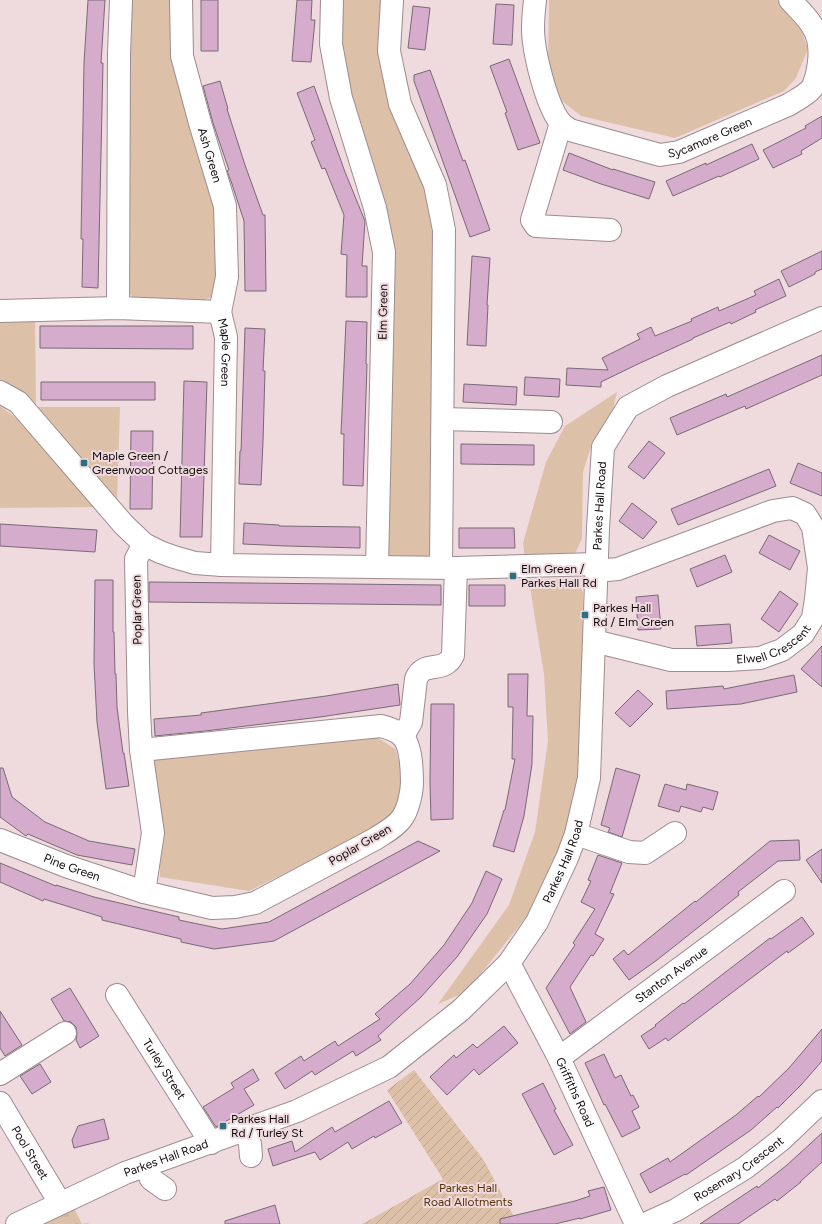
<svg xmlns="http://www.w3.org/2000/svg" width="822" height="1224" font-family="Figtree,sans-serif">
<defs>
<pattern id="park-tufts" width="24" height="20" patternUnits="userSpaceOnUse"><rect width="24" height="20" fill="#ddc0a8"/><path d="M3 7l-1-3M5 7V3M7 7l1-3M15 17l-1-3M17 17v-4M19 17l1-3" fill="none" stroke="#bda48f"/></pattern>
<pattern id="garden-furrows" width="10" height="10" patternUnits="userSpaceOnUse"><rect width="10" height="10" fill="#ddc0a8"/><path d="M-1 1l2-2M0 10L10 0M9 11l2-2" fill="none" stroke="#bda48f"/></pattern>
</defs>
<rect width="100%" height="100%" fill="#efdade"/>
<path fill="#ddc0a8" d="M130,0H173L216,207L222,270L215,296L200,301L134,299L129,293Z
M339,0H384L426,176L437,228L431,559L386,558L391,302L340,72Z
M549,0H777L799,24L808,49L796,78L784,91L675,138L581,116L562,101L548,69Z
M0,316H35L36,406L0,382Z
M617,392L613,409L593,440L583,472L582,539L573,557L525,559L523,543L546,462L565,426Z
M0,406L31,429L97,507L0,508Z
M37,407H120L117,502Z
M566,579L577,582L583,592L582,696L578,781L563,844L539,901L466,992L438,1004L509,905L535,832L548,741L544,674L529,581Z
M369,732L395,749L405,780L403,802L383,825L249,891L160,877V837L149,761L167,755Z"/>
<path fill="url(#park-tufts)" d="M74,1208L82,1224L86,1223L90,1224H38Z"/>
<path fill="url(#garden-furrows)" d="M414,1070L483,1159L518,1224H362L443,1179L387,1090Z"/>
<path fill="#d5accc" stroke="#786a75" d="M88,0H105L101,63H103L98,288L82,287L83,239H81L84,63Z
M201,0H218V51H201Z
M297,0H312L311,20H315L311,62L292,61Z
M496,4L514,5L512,45L493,44Z
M413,6L430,8L425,50L408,48Z
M509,59L540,143L518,150L505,113L507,112L490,66Z
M430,70L463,161L465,160L490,230L470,237L414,81V75Z
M220,81L228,109H227L245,165L263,215H265L266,291H245L244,221L232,184L227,171L229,170L213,123L203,86Z
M314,86L345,172L365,221L362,266H367V297H346L347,255L341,254L344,215L325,168L322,169L311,142L315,140L297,93Z
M822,116V138L801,151L802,154L773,168L763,150L806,128L805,126Z
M752,144L759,159L720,177L719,176L673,196L666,181L706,163V165Z
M569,153L613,170V169L655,182L649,199L601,184L563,170Z
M822,251V269L815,272V274L789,287L781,271Z
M472,256L490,258L487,305H488L486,346L467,345Z
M779,279L786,296L755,310L756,312L731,324L730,322L693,338V339L638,364L601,382V387L566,385L567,368L608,370L602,358L640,339L637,334L651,327L655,336L692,321L691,319L718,307L719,311L756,295L754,291Z
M346,321L367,322L366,364H367L363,486L343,485L344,434H341Z
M40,326H193V349L40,348Z
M245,328L265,329L263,371H265L263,442L261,485L239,484L240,451H241Z
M822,355V375L746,409L745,406L677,435L670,418L726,394L727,397Z
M525,377L560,379L559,397L524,395Z
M184,381L207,382L202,537H180Z
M41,382H155V400H41Z
M464,384L517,387L516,405L463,402Z
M131,431H153L152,509H130Z
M649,441L665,453L644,479L628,467Z
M461,444L534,445V465L461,464Z
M798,463L822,473V496L790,483Z
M769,469L776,486L678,525L671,509Z
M632,503L657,522L643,539L619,521Z
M244,523L279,525V526L360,527V548L286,546L243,544Z
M0,524L97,530L95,552L0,546Z
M459,528H514L515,548H459Z
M769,535L800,551L790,570L759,553Z
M725,555L732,572L697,587L690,569Z
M95,580H113V632H114L115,674H116L117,707L123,753H124L129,786L106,789L97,722L94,664Z
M149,582L441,585V605L149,602Z
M469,585H505V606H469Z
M780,591L798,604L779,632L761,619Z
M658,595L661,629L638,630L636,597Z
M730,624L732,643L697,646L695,626Z
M822,646V687L801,669Z
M508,674H528L527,716H533L532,764L524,816L514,852L493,846L504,810H505L515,759H512L513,707H508Z
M794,675L797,692L741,704L667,709L666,691L723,686L724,689Z
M398,684L400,705L320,717L205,731L155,736L154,719L201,715V713L326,696Z
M638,690L653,704L630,727L615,713Z
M431,704H454L453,819L431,820L430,782Z
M0,768H3L12,797L45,822L89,841L135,849L132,865L77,855L28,834L26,836L0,817Z
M616,768L640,775L622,837L608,832L610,828L601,825Z
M665,784L686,790L687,784L718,792L713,810L703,807L701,812L681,806L679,812L658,806Z
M799,840L800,860L778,861L738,892L739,895L657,960L629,980L613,959L624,950L628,955L695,901L696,902L770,841Z
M418,841L440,851L274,941L214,949L181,942V939L102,920V917L44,899L43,901L0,882V863L56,886V885L94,897L179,917V920L222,929L269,922Z
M822,849V883L806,860Z
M598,855L622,863L610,893L614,894L595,934L604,939L593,956L591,955L570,987L586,1022L570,1034L546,988L575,945L573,943L595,909L581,902L591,881L588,880Z
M486,871L502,879L487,914L457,957L421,997L378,1036L381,1040L356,1056L353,1051L315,1075L312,1071L285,1089L275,1073L301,1056L304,1061L335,1041L338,1046L380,1019L375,1014L410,984L444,945L472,903Z
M802,917L814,934L788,953L787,951L668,1041L666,1038L649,1049L641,1036L656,1026L655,1025L683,1003L684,1004L770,938L771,939Z
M70,988L99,1036L80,1048L76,1040L77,1033L76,1027L71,1022L64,1021L51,999Z
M0,1011L22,1045L5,1056L0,1048Z
M504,1026L518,1043L479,1075L474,1069L447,1095L430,1077L454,1055L456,1058L473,1044L477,1048Z
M822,1029V1061L801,1085L778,1108L777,1107L751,1130L686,1175L685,1174L650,1193L640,1174L668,1158L670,1162L736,1115L758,1096L759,1097L789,1068Z
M604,1054L615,1078L621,1075L631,1096L633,1095L639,1107L632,1111L640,1128L622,1137L605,1104L604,1105L585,1063Z
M40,1064L51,1082L32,1094L20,1076Z
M253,1069L259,1080L244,1089L254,1105L216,1127L203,1107L234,1088L231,1083Z
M543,1083L556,1109L554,1110L573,1145L554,1155L522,1094Z
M389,1101L402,1123L375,1138L374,1136L352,1149L348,1142L320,1160L315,1152L273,1166L268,1149L292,1141L295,1152L332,1127L335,1132Z
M104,1119L109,1139L74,1148L72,1140L78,1126Z
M822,1133V1162L800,1182H801L777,1201L775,1199L738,1224H700L757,1186L758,1188L787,1165Z
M604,1187L611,1210L580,1219V1218L555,1224H500V1219L575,1201L590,1196L588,1191Z
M275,1205L280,1224H225V1221Z"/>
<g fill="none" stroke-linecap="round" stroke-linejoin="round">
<defs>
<g id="minor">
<path id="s1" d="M181,0L182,56L200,123L225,206L227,277L220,312"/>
<path d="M332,0L331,44L341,98L375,208L384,252L377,567"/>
<path d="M392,0L389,51L400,104L435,185L444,230L441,567"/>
<path id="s2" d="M535,0C534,9 533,19 533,28C533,51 546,104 560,122C562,125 567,128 570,130L660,155L679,152L788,105C796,100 807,95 813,87C814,84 815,80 816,78C820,62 822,43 814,29C809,18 798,9 790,0"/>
<path d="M561,123L532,220L536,226L610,230"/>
<path d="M118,308L119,54L121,0"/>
<path id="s3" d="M0,311L118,308L220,312L226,337L222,565"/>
<path d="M0,392L18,402L124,525L144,544L160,552L174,557L195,563L222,565L456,568L597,564"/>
<path d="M443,419L551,422"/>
<path id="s4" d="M594,641L671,660H728L760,658L782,650L803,634L813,618L816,599L819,568L813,527L805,514L792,508L773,511L618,569L596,571"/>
<path d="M403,736L411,722L416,679C424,659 444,675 453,655L456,568"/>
<path d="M141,750L381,726C389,728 398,731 403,737C411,746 412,770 412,782C412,792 408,810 402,818C396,827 384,833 375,839L255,903L235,907L212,908L144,892L153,833L141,750L139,712L136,559L144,544"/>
<path d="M576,834L629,852L645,853L675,833"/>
<path id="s5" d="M0,840L66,866L144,892"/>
<path id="s6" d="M509,963L559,1058L636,1224"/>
<path id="s7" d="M117,995L211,1143"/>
<path id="s8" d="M559,1058L784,891"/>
<path d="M0,1074L65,1033"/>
<path id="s9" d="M0,1103L60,1203"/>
<path d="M246,1130L250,1144L251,1156"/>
<path d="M146,1166L151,1179L165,1189"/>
<path id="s10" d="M17,1224L125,1173L297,1111L389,1067L461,1010L509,963L537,922L567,858L576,834L589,778L598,528L603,447L628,407L667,386L822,318"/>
<path id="s11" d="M645,1224L676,1210L745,1168L781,1140L822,1101"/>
</g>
</defs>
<use href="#minor" stroke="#9e8b8f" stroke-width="24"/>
<use href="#minor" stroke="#fff" stroke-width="22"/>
</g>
<g fill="#2c7081" stroke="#efdade" stroke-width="1.5">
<rect x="80" y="459" width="8" height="8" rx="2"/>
<rect x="509" y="572" width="8" height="8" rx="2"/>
<rect x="581" y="611" width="8" height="8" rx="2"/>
<rect x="219" y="1122" width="8" height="8" rx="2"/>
</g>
<g text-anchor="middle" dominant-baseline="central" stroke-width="4" stroke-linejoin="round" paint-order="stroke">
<g font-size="12" fill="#110a0c" stroke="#efdade">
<text stroke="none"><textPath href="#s2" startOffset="286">Sycamore Green</textPath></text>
<text stroke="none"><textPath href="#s1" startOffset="159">Ash Green</textPath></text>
<text transform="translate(383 312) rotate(-89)">Elm Green</text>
<text stroke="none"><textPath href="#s3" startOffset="261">Maple Green</textPath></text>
<text stroke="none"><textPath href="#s10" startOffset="1039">Parkes Hall Road</textPath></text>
<text transform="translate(137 610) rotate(-91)">Poplar Green</text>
<text stroke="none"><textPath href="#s4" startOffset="186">Elwell Crescent</textPath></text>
<text transform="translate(360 845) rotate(-30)">Poplar Green</text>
<text stroke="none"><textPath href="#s10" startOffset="679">Parkes Hall Road</textPath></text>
<text stroke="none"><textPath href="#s5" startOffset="77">Pine Green</textPath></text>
<text stroke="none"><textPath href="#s8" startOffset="140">Stanton Avenue</textPath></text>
<text stroke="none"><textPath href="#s7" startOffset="88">Turley Street</textPath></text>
<text stroke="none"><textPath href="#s6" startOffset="145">Griffiths Road</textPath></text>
<text stroke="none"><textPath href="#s9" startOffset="58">Pool Street</textPath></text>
<text stroke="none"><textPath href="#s10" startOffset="163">Parkes Hall Road</textPath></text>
<text stroke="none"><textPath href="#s11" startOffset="109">Rosemary Crescent</textPath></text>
</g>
<g font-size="12" fill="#110a0c" stroke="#efdade" text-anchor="start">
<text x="92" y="456">Maple Green /<tspan x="92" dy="14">Greenwood Cottages</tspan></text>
<text x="521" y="569">Elm Green /<tspan x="521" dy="14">Parkes Hall Rd</tspan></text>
<text x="593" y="608">Parkes Hall<tspan x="593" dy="14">Rd / Elm Green</tspan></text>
<text x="231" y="1119">Parkes Hall<tspan x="231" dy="14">Rd / Turley St</tspan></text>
</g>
<g font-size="12" fill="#573209" stroke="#efdade">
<text x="468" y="1188">Parkes Hall<tspan x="468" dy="14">Road Allotments</tspan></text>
</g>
</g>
</svg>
